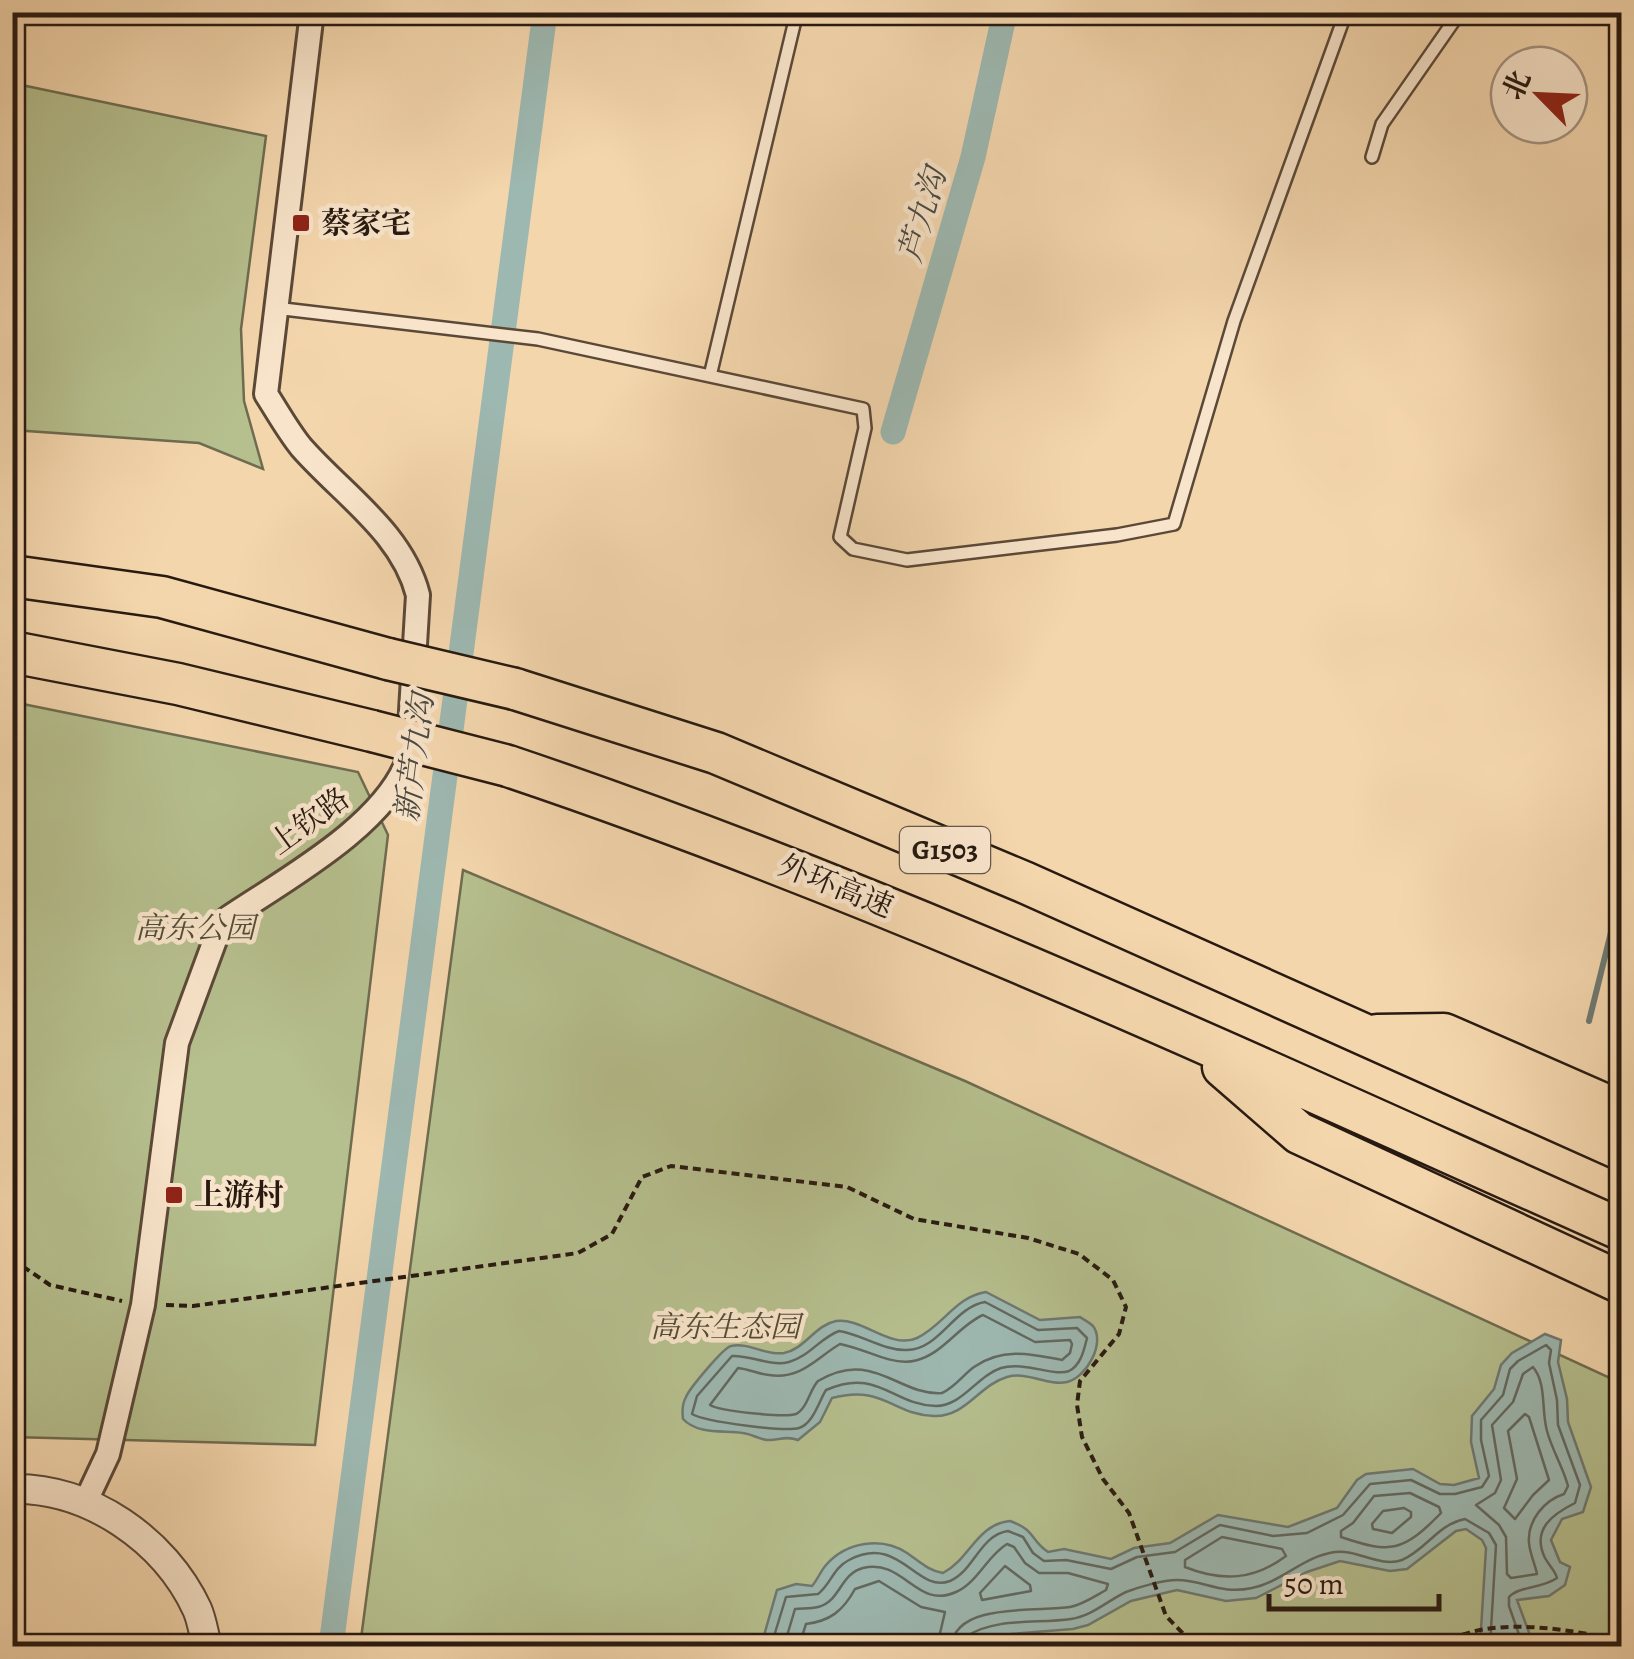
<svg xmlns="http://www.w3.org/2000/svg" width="1634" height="1659" font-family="Alegreya,'Noto Serif SC',serif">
<rect width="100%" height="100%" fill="#f4d6ad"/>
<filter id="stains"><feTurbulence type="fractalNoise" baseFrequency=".002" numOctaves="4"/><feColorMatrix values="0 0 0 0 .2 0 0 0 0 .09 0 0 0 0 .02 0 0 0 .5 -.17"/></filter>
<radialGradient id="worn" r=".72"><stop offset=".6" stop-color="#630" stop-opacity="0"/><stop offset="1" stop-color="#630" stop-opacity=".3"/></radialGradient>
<path fill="#b6bf8e" stroke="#6f6c50" stroke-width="2.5" d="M12,83L266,136L241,329L244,401L263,469L199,443L13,430Z
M13,702L358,772L388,835L315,1445L13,1437Z
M463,870L965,1081L1621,1383V1646H360Z"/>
<path fill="#9db8b1" stroke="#6e7971" stroke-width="2.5" d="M986,1292L1040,1320L1080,1317C1084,1320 1089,1322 1093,1326C1106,1343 1086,1378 1067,1382C1047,1386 1028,1371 1007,1377C979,1385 966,1417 934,1416C893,1415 883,1384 832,1398L820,1422L798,1440C785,1435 778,1441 767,1440C759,1439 751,1434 743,1433C724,1430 698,1435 683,1419C682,1411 682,1404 686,1397C689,1389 724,1347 731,1346C749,1342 766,1356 784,1353C805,1349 815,1325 836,1321C862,1317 891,1350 917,1338C944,1325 955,1297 986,1292Z
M1545,1334L1561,1340L1558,1362L1567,1399L1568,1422L1591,1487L1583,1512L1562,1519L1551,1540L1560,1562L1570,1567L1565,1585L1549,1596L1517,1600L1534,1646H1480L1486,1548L1482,1540L1466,1529L1456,1531L1407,1569L1390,1571L1340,1561L1307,1572L1256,1598L1226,1601L1177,1590L1131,1601L1088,1625L1073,1629L1011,1634L960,1646H761L777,1590L796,1584L812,1586C818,1579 820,1572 826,1565C846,1542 882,1536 907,1553C919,1561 929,1571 943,1573C969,1560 977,1524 1010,1521C1037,1531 1029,1539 1048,1552L1064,1549L1111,1559L1134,1548L1170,1543L1218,1515L1288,1527L1337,1508L1357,1480L1366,1474L1413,1469L1440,1484L1454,1485L1479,1478L1471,1442L1472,1416L1494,1389L1501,1365L1512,1353Z"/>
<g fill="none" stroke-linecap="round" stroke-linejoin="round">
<path stroke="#626961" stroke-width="2.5" d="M985,1302L1038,1330L1077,1328L1087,1338C1084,1350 1081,1365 1069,1371C1055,1377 1024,1361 1001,1368C977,1376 962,1406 936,1406C892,1405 878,1367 826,1390C819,1401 813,1424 799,1428C784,1432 706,1422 692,1414L697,1396L732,1356C751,1355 770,1367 789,1362C810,1356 820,1338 839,1331C861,1334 884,1351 907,1350C939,1350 954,1307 985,1302Z
M983,1315L1035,1342L1070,1340L1072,1344L1070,1353L1062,1360C1032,1354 1002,1347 974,1367C963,1375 955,1387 942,1393C898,1396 873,1348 818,1381C810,1389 807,1409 796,1414C784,1418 720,1411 710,1405L738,1368C749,1369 758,1374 769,1375C801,1380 816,1358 840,1344C883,1353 905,1379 945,1344C957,1334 969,1321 983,1315Z
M1533,1367C1547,1384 1541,1410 1547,1431C1552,1450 1563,1467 1568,1486L1564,1494C1545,1500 1527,1520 1529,1543C1530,1554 1535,1564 1537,1574L1511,1578L1507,1574L1506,1537L1499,1525L1476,1505L1495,1493L1501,1480L1492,1425L1513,1402L1523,1374Z
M1525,1414L1529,1417L1549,1480L1533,1495L1515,1519L1504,1508L1517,1479L1508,1431Z
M1410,1493L1439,1507L1441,1513C1403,1552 1391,1554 1341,1537V1531L1353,1523L1374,1496Z
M1404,1508L1411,1512V1517L1392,1533L1373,1529L1372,1524L1383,1511Z
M1222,1537L1282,1549L1286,1556C1254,1580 1222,1582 1185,1567V1560Z
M1005,1566L1030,1585L1031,1591L982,1600L980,1593Z
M771,1646L786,1597L818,1594C831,1584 833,1568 849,1560C900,1533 916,1594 950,1581C974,1571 980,1535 1008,1531L1023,1537L1033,1553L1044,1561L1066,1560L1111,1569L1137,1557L1175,1552L1220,1525L1273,1536L1307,1533L1343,1515L1370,1484L1411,1480L1440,1494H1455L1482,1487L1489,1476L1481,1440V1420L1503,1395L1510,1369L1518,1361L1546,1345L1551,1350L1549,1363L1557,1400L1558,1425L1580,1485L1575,1503C1553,1514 1531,1529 1545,1558C1550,1567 1555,1570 1557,1578C1541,1589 1519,1586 1509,1597V1606L1523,1646
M784,1646L795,1609C802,1608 810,1609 818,1607C840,1602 840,1574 863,1568C904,1558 916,1610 956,1592C978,1582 987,1556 1007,1544L1014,1547L1025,1563L1039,1573H1068L1108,1584L1106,1590C1095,1596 1082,1605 1070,1607C1038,1612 954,1602 952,1646
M799,1646L806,1624C830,1621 843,1611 855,1589L879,1581L921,1607L945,1612L937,1646
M964,1646L967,1636C997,1617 1038,1624 1071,1619C1092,1616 1107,1601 1126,1592C1139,1587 1163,1580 1177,1580C1204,1580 1221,1595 1252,1588C1282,1582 1304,1556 1335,1552C1357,1549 1380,1568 1402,1560C1426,1550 1438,1524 1465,1519L1489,1533L1496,1545L1490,1646"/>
<path stroke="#6e7971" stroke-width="6" d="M1589,1021L1622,888"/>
<path stroke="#9db8b1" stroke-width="25" d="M893,432L973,157L1005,12
M331,1646L545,12"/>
<defs>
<path id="service" d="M1372,157L1382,124L1460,12
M275,308L538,339L863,409L865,428L840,537L853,549L907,560L1117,535L1174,524L1234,321L1346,12
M710,376L797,12"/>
<path id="minor" d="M85,1503L108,1454L143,1305L177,1043L218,932L228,918C286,879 384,826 408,760L418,595C402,532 342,494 301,447C288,431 277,411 266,394L312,12"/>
<path id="tertiary" d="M12,1489C89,1487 165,1540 197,1609C202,1620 204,1635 207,1646"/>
<path id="motorway" d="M12,576L162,597L388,659
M12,652L178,684L372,731
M515,689L716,753L1026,883L1622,1150
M508,766C889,894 1254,1066 1622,1230
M1377,1035L1444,1034L1622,1112
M1223,1067L1299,1133L1622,1283"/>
</defs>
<use href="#service" stroke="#5b4938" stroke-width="16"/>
<use href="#minor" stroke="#5b4938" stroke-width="28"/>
<use href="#tertiary" stroke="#5b4938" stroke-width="32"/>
<use href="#motorway" stroke="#281a11" stroke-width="45"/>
<path stroke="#281a11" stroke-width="4" stroke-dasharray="8 5" stroke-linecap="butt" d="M12,1259L50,1285L122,1301
M166,1305L193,1306L578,1253L612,1234L642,1177L671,1166L847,1187L914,1219L1028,1238L1079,1254L1113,1280L1126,1307L1119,1334L1080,1381L1077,1405L1082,1437L1103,1479L1129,1513L1166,1616L1195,1646
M1439,1646C1487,1614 1568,1629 1622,1641"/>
<use href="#service" stroke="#f8e4ca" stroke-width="11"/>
<use href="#minor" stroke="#f8e4ca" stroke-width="22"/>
<use href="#tertiary" stroke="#f8e4ca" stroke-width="28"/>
<use href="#motorway" stroke="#f4d6ad" stroke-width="40"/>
<defs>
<path id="motorway-bridge" d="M388,659L515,689
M372,731L508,766"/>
</defs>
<use href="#motorway-bridge" stroke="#281a11" stroke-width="45" stroke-linecap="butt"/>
<use href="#motorway-bridge" stroke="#f4d6ad" stroke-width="40"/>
</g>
<g fill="#8f2418" stroke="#f8e4ca" stroke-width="4">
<rect x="291" y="213" width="20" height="20" rx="5"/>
<rect x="164" y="1185" width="20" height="20" rx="5"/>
</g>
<g text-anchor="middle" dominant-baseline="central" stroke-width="9" stroke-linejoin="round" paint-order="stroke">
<rect fill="#f8e4ca" stroke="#665748" stroke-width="2.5" x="900" y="827" width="90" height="46" rx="8"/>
<g font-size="28" font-weight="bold" fill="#281a11">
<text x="945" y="850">G1503</text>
</g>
<g font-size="30" font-weight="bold" fill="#281a11" stroke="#f8e4ca" text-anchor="start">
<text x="321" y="223">蔡家宅</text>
<text x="194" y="1195">上游村</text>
</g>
<g font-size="30" fill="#281a11" stroke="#f8e4ca">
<text transform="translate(309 821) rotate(-36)">上钦路</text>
<text transform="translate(836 886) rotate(22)">外环高速</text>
</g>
<g font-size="30" font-style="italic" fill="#534c36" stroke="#f8e4ca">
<text x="195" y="928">高东公园</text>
<text x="725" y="1327">高东生态园</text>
</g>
<g font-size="32" font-style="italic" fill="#4b4941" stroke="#f8e4ca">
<text transform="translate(922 215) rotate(-74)">芦九沟</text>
<text transform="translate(414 758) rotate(-83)">新芦九沟</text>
</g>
</g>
<rect width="1634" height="1659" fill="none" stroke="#f4d6ad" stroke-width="50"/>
<rect x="15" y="15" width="1604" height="1629" fill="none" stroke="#281a11" stroke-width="5"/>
<rect x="25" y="25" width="1584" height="1609" fill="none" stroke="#281a11" stroke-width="2.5"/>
<g transform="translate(1539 95) rotate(294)"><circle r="48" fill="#f8e4ca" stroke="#a59380" stroke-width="2.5"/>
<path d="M0-8L18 38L0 25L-18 38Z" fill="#8f2418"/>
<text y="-15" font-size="28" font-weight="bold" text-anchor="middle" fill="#281a11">北</text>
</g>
<path d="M1269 1594v15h170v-15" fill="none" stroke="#281a11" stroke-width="5"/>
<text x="1284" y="1594" font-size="30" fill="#281a11" stroke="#f8e4ca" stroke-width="8" paint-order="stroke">50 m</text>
<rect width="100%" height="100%" filter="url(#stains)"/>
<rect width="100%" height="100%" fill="url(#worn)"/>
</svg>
